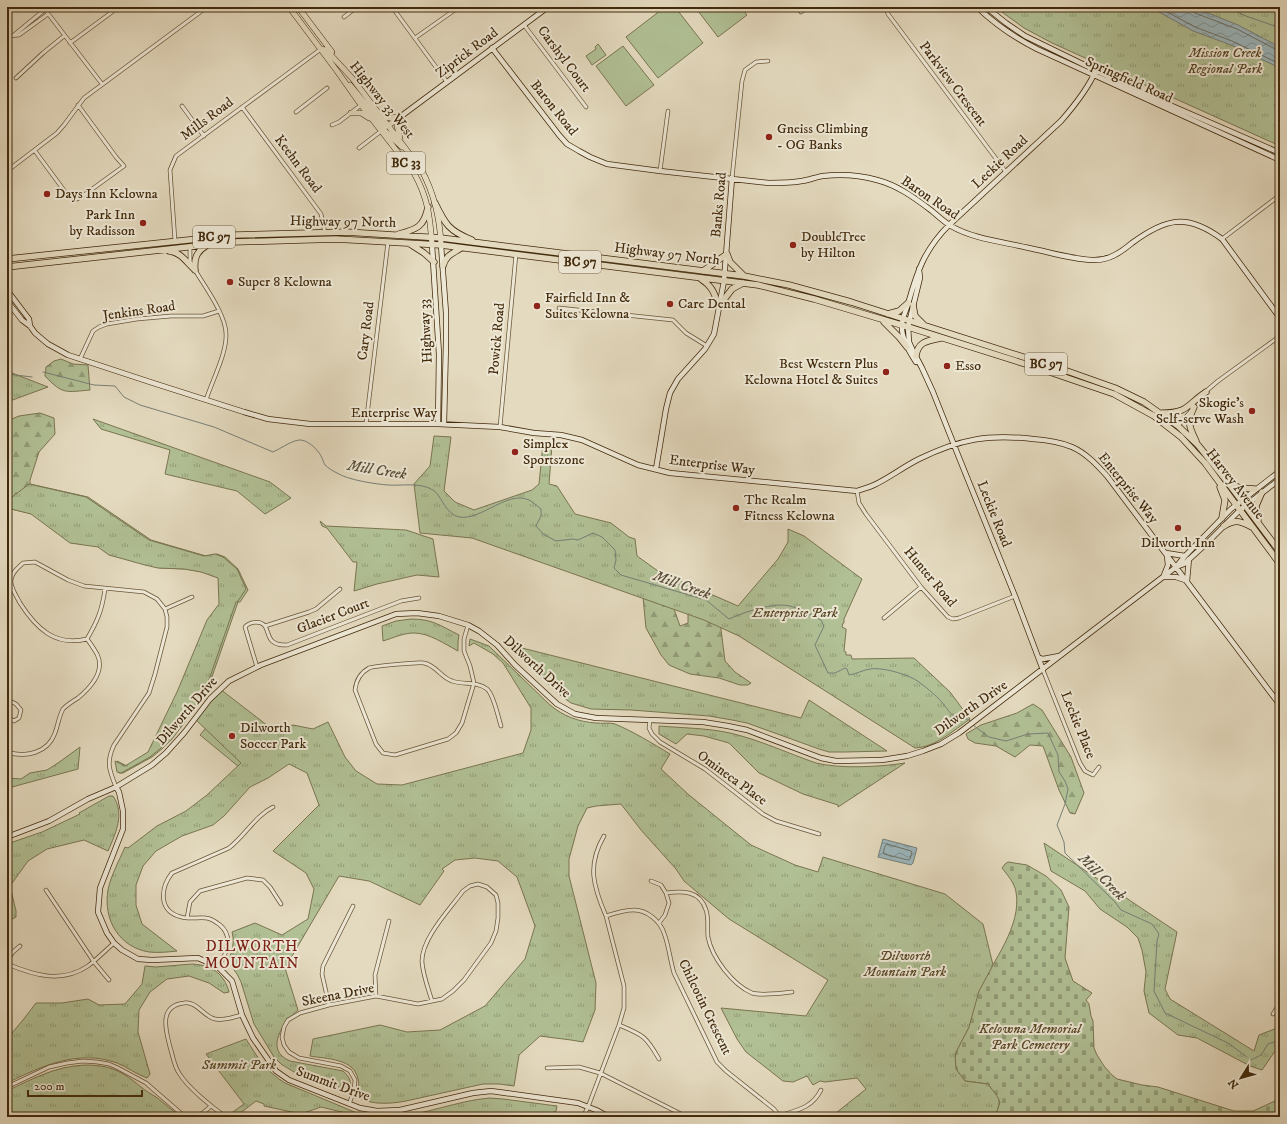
<svg xmlns="http://www.w3.org/2000/svg" width="1287" height="1124" font-family="'IM FELL DW Pica',serif">
<defs>
<pattern id="forest-firs" width="22" height="20" patternUnits="userSpaceOnUse"><rect width="22" height="20" fill="#b1c095"/><path d="M5 1l3.5 6h-7zM16 11l3.5 6h-7z" fill="#929c78"/></pattern>
<pattern id="cemetery-stones" width="16" height="16" patternUnits="userSpaceOnUse"><rect width="16" height="16" fill="#b1c095"/><path d="M2 7V4a2 2 0 0 1 4 0v3zM10 15v-3a2 2 0 0 1 4 0v3z" fill="#929c78"/></pattern>
<pattern id="park-tufts" width="24" height="20" patternUnits="userSpaceOnUse"><rect width="24" height="20" fill="#b1c095"/><path d="M3 7l-1-3M5 7V3M7 7l1-3M15 17l-1-3M17 17v-4M19 17l1-3" fill="none" stroke="#929c78"/></pattern>
<pattern id="water-waves" width="16" height="10" patternUnits="userSpaceOnUse"><rect width="16" height="10" fill="#9bb7be"/><path d="M0 5q4-4 8 0t8 0" fill="none" stroke="#809599"/></pattern>
</defs>
<rect width="100%" height="100%" fill="#e4dabf"/>
<filter id="stains"><feTurbulence type="fractalNoise" baseFrequency=".005" numOctaves="4"/><feColorMatrix values="0 0 0 0 .2 0 0 0 0 .09 0 0 0 0 .02 0 0 0 .5 -.17"/></filter>
<radialGradient id="worn" r=".72"><stop offset=".6" stop-color="#630" stop-opacity="0"/><stop offset="1" stop-color="#630" stop-opacity=".3"/></radialGradient>
<path fill="#b1c095" stroke="#7a7550" d="M665,7H675L703,43L658,78L626,37Z
M695,7H741L747,15L718,37Z
M598,44L606,55L592,65L586,56L596,49L595,47Z
M623,46L654,85L626,106L596,66Z
M225,705L263,738L239,767L200,735Z"/>
<path fill="url(#forest-firs)" stroke="#7a7550" d="M61,359L73,364L88,365L90,390C66,392 63,395 45,376L46,367L54,361Z
M40,413L54,418L55,434L39,452L30,480V484L88,497L151,540L206,556L217,554L225,557L238,569L248,590L240,602H238L206,694L172,739L163,748L152,757L123,773H119L117,761L127,766L150,752L221,604L220,578L203,572L186,569L160,568L100,547L33,514L7,508V421L19,416Z
M688,596L718,606L725,661L735,672L751,683L748,685H740L719,678L690,674L669,665L661,655L646,628L643,597L673,606L680,626L688,623Z
M1033,704L1042,710L1071,757L1084,793L1075,814L1070,813L1059,790L1043,746L1030,745L1015,757L996,746L975,743L968,739L966,734L981,725L1017,713Z"/>
<path fill="url(#cemetery-stones)" stroke="#7a7550" d="M1008,862L1027,865L1046,876L1061,890L1069,907L1065,958L1073,981L1092,993L1086,1000L1089,1004L1091,1016L1093,1021L1094,1048L1097,1055L1104,1066L1112,1075L1117,1079L1142,1085L1158,1087L1234,1111H1253L1275,1101L1280,1102V1117H995L1000,1102L988,1084L965,1081C962,1077 957,1072 956,1068C951,1052 964,1040 969,1026C972,1014 974,1002 979,990C993,961 1022,926 1016,892C1015,884 1007,874 1002,868L1005,864Z"/>
<path fill="url(#park-tufts)" stroke="#7a7550" d="M995,7H1280V146L1052,43L1024,28Z
M7,371L48,387L7,402Z
M93,419L270,482L291,498L265,514L237,491L165,474L170,450L101,429Z
M434,436L451,437L444,491L455,502L474,510L532,490L539,484L543,444L552,445L549,484L557,486L575,514L611,523L629,537L635,539L637,556L658,571L738,606L778,559L788,542V529L804,536L862,579L844,619V623H843L842,627L846,629V631L844,651L846,652V655H851L852,659L914,658L950,692L970,719C954,730 936,747 915,748L739,636L704,620L472,538L420,533L414,484L430,466Z
M29,484L86,497L149,540L204,556L215,554L223,557L237,569L246,589L238,601L236,602L204,694L170,738L161,748L150,757L121,773L117,772L115,761L125,766L148,752L177,692L207,620L219,604L218,578L201,572L184,569L158,568L145,565L109,555L98,547L70,543L31,514L7,508V501Z
M320,521L326,526L406,530L433,539L439,577L417,575L377,584L354,591L357,562H353L327,528L322,526Z
M411,619C433,619 441,626 459,635L458,642V651C445,644 429,633 414,633C403,633 393,638 383,641L382,626L396,621Z
M470,639L489,646L550,705C563,716 579,722 596,723C602,724 609,722 615,724C634,732 652,743 670,754L661,769L689,795L751,845L795,865L818,872L823,857L945,894L983,924L993,965L979,991L969,1027L955,1054L956,1069L965,1081L988,1084C1000,1101 1002,1097 995,1117H831L866,1089L857,1078L825,1082L820,1081L813,1085L807,1076L793,1082L783,1081L746,1052L737,1039L721,1008L806,1016L828,980L729,919L684,881L676,869L641,830L621,804L596,806L587,808L578,826L569,859V876L596,983L595,1010L583,1042L571,1040L540,1036L519,1055L514,1086L499,1084H483L406,1101C390,1104 373,1105 359,1098C357,1092 360,1085 358,1079C354,1058 326,1059 310,1056L313,1039L380,1025L407,1032L440,1030L485,1006L525,959L535,926L517,877L498,861L475,858L455,860L442,869L444,871L420,905L369,881L339,876L285,968L298,1010C284,1021 263,1050 290,1061L343,1071C350,1077 352,1083 350,1091L346,1093L294,1072L281,1064L274,1057L254,1024L241,982L237,974L228,962C232,951 235,943 232,932L255,923L282,935L308,919L314,889L306,873L273,851L319,805L307,773L289,764L268,778L250,787L224,816L213,825L182,836L156,851L143,866L136,885V905L142,924L177,951C168,952 159,953 149,952C119,947 103,920 108,890C111,875 119,861 125,847L128,848L157,826L186,811L207,795L241,763L195,719L220,689L272,729L293,725L313,729L328,722L345,757L356,771L377,784L402,785L523,753L531,730V708L503,663L493,654L474,643L469,646Z
M506,644L801,718L809,700L887,751L845,752H829L819,749L747,723L732,720L709,716L631,710L591,709L571,703L560,695Z
M659,726C683,728 707,728 730,733C760,740 787,753 816,763C840,769 880,767 905,763L838,807V805L803,794L759,773L729,743L704,736L687,734L676,744L659,734Z
M80,747L78,769L12,787H7V778L21,779L30,773L47,770L58,763Z
M109,796H113C125,813 116,833 108,851L84,840L47,849L28,861L10,886L16,911V917L7,922V844L42,832L80,814L79,813Z
M1044,843L1177,932L1165,989L1170,999L1254,1051L1259,1035L1280,1027V1050L1275,1051L1262,1070L1250,1066L1197,1038L1178,1035L1149,1013L1144,991L1146,972L1142,950L1138,938L1127,927L1100,909L1085,891L1051,871Z
M192,964C211,965 224,973 229,992L224,993L209,983L189,976L167,979L150,992L139,1010L138,1032L150,1074L147,1078C136,1074 127,1067 117,1063C78,1049 42,1066 7,1083V1039L23,1020L36,1003H62L88,999L99,1005L125,1004L142,984L145,966L156,967Z
M246,1039C257,1057 267,1072 285,1083L357,1113L379,1117H362L321,1107L301,1114L264,1106V1104L256,1101L235,1117L230,1114L244,1104L206,1054Z
M85,1065C110,1065 122,1071 141,1087C146,1091 151,1094 156,1097C165,1104 173,1111 181,1117H7V1091C32,1079 56,1066 85,1065Z
M489,1098L503,1099L557,1106L556,1111L547,1117H392C425,1115 456,1101 489,1098Z"/>
<path fill="url(#water-waves)" stroke="#777f77" d="M1150,7H1193L1238,25L1280,47V68L1231,45L1193,31Z
M883,839L917,848L913,863L911,865L878,857Z"/>
<g fill="none" stroke-linecap="round" stroke-linejoin="round">
<path stroke="#6e7065" stroke-width="1" d="M1158,7L1195,27L1232,41L1280,64
M1192,7V10L1195,13L1237,29L1277,50L1280,51
M887,844L911,851L912,852L910,859L908,860L884,854C883,852 884,846 887,844Z"/>
<path stroke="#777f77" stroke-width="1" d="M1226,7L1246,16L1280,28
M43,372L94,385L115,386L124,397L140,405L214,427L273,452C280,449 294,439 301,440C309,441 318,450 321,456C323,459 323,462 325,465C328,468 333,471 337,473C348,480 375,484 388,485C402,486 420,482 433,490C440,494 444,509 454,515C475,527 506,489 529,500C533,502 537,506 541,509V516L536,526L543,534L556,541L573,539L578,540L593,533L602,537L615,550L616,560L614,568L621,575L706,600L729,619C745,612 773,602 790,606C801,609 811,615 821,620L824,626L815,645L828,673H835L845,668L847,669L849,675C856,674 863,670 870,669C881,667 902,673 912,678C918,680 934,694 939,699C949,709 951,721 968,719L970,721
M7,374L32,377
M973,725L989,737L1006,741L1028,734L1048,733L1058,755L1059,772L1065,781L1068,789L1065,804L1057,825L1064,842L1065,853L1115,902L1121,910L1152,924L1159,934L1157,941L1154,991L1165,1013L1228,1043L1247,1057
M1251,1060L1261,1055L1268,1044L1280,1040"/>
<defs>
<path id="street" d="M43,7L102,84
M392,7L447,82
M798,7L801,12L808,7
M886,7L888,14L1006,172
M344,17L357,7
M524,25L586,107
M14,35L48,7
M7,36L19,35L48,14
M415,38L459,7
M70,43L112,12
M16,78L43,53L64,36
M182,106L204,136
M242,107L321,214L325,233
M296,112L327,88
M332,125L339,122L361,105
M359,148L389,125
M35,151L66,193L73,199H77L84,195L124,166L116,157L78,105
M7,171L57,133L64,125L84,98L207,7
M660,171L668,111
M732,178L742,81L745,70L756,62L768,61
M1222,239L1280,195
M175,241L170,170L176,156L321,49
M190,247V261L191,264
M195,270C205,287 226,315 226,334C227,353 212,381 206,400
M559,308L673,320L686,333L707,346
M80,359L93,331L99,327L107,324L137,319L171,316H203L219,311
M1205,392L1218,381L1280,336
M366,424L388,242
M1178,426L1191,411
M500,427L516,254
M857,491L859,503L866,514L921,587L948,617L953,619L959,618L1015,596
M105,589C102,610 98,620 87,639C55,647 36,628 20,603C17,597 10,587 11,580C12,572 18,568 23,563L35,562L68,580L84,586L144,592L157,599L165,609L167,617V627L155,674L149,693L114,745C106,762 109,770 116,787
M165,609L192,597
M884,618L921,587
M468,625L464,639V651L470,666L474,683L462,723L456,733L448,739L395,755L383,753L376,744L355,690C356,681 360,673 369,668C374,666 419,662 424,663C436,665 440,677 452,681C463,685 477,681 487,689C494,695 498,717 501,726
M265,626L309,612L316,609L340,589
M257,667L245,627C249,622 260,620 265,626C268,631 268,637 272,641C277,645 281,645 287,645L401,601L419,598
M1043,670L1080,763L1085,771L1093,775L1099,767
M7,703L10,701L16,704L21,710L19,718L14,721L9,718L7,716
M650,720L649,728L652,734L660,742L705,769L763,814L776,821L819,834
M7,752C26,758 48,753 55,733C58,725 59,716 63,709C67,705 73,701 78,698C90,688 106,672 97,654C94,649 91,644 87,639
M604,836C587,865 593,886 606,916
M651,881L661,885L666,893L669,903L665,915L659,923
M46,890L94,962L109,980
M666,893C682,891 700,890 706,910C709,918 707,928 708,937C712,958 733,985 752,993C762,996 781,993 792,992
M187,918L190,902L200,891L247,878L263,880L270,887L281,904
M7,961L13,952L20,946
M7,964C34,975 61,984 88,966C97,959 105,951 114,943
M218,967C227,953 234,937 220,925C216,922 211,918 206,918C197,917 187,920 178,916C158,909 161,887 172,873L229,848C245,836 255,816 273,807
M376,996L375,975L389,921
M329,1005L322,974L323,966L353,906
M1273,1014L1280,1003
M619,1025C643,1035 646,1036 659,1059
M547,1068L579,1067L600,1073L687,1117
M7,1087L49,1067L67,1063L83,1061L97,1062L109,1064L118,1068L146,1083L184,1116L192,1117
M349,1104L354,1091L355,1080L350,1071L341,1066L299,1058L289,1052L284,1045L282,1037L284,1027L288,1020L300,1013L329,1005L376,996L418,1004L442,999L453,991L464,980L491,943L496,931L498,918V903L496,895L487,887L478,884L470,886L463,891C450,909 421,939 422,962C423,975 428,988 432,1001
M779,1116C797,1110 812,1108 821,1090
M194,1117L203,1113L211,1106
M226,1117C213,1108 187,1087 179,1073C174,1066 173,1056 170,1047C166,1031 158,1006 184,1003C197,1001 204,1017 215,1019C224,1021 233,1017 242,1015
M583,1117L588,1107L619,1025L624,1008V986L606,916C615,913 624,910 634,910C647,910 660,921 664,933C669,946 670,960 674,973L717,1062L726,1071L774,1109L780,1117"/>
<path id="secondary" d="M977,7C995,24 1015,38 1037,49L1280,160
M986,7L1006,23L1025,36L1140,92L1280,153
M492,48L559,135L567,144L579,151L590,157L607,164L660,171L769,183C780,183 791,183 802,181C809,180 816,177 823,176C841,174 859,175 877,180C897,185 915,198 932,211C938,216 944,222 951,226C973,239 1004,242 1029,248C1049,252 1071,259 1092,260C1108,261 1120,253 1132,243C1166,218 1187,213 1222,239L1280,318
M400,117L548,7
M432,245L439,354L438,424
M441,245L446,313V343L444,424
M919,269L920,278L908,327L909,342L913,351L922,368L933,392L958,455L1015,596L1043,670
M7,290L29,319L30,326
M7,301L22,320L30,326L35,333L42,339L48,344L68,355L150,382L244,412L268,419L310,424H438L500,427L534,433L561,435L582,440L638,465L670,473L857,491C862,489 868,488 874,485C889,478 903,467 919,459C960,439 988,434 1033,439C1047,440 1060,442 1072,447C1086,453 1097,465 1107,476L1280,705
M916,362C910,353 901,337 902,325C902,318 906,311 908,304C917,272 924,250 949,225L1061,121C1075,105 1088,89 1096,70
M656,469L666,409L670,393L678,379L705,349L714,334L724,281L732,178
M1166,553L1185,556
M1176,567L1185,556L1231,509L1280,471
M1164,575L1168,565L1167,556
M1163,577H1176L1185,580
M1187,581L1189,559
M1039,658L1043,659L1059,656
M116,787L119,792L123,811V829L100,888L98,912L107,933L114,943L122,950L138,959L152,960L198,958L218,967L232,981L242,1015L253,1038L276,1071L289,1080L360,1108L377,1111L400,1110L473,1093L491,1091L578,1103L596,1110L609,1117
M7,837L49,821L88,799L116,787L152,765L166,753L184,733L210,699L229,681L261,665L396,614L417,613L439,616L468,625L479,631L497,645L515,665L557,704L575,714L596,718L703,722L728,726L747,730L821,758L836,761L882,760L907,756L923,751L941,744L959,733L1176,567L1184,564L1208,542L1240,510L1280,479"/>
<path id="primary" d="M289,7L337,71L361,105L414,173C428,198 430,217 432,245
M298,7L332,52
M321,49L325,50L328,52L352,78L421,169C434,193 440,218 441,245
M350,85L382,124L389,125L400,117
M351,113H361L369,118
M382,115L389,118L399,117
M399,119L397,126L400,137
M378,123L383,129L402,147"/>
<path id="highway" d="M435,203C445,224 449,231 472,240
M399,234C417,229 424,227 428,207
M410,244L424,253L434,262
M169,251C181,252 187,263 195,270
M7,259L236,235L346,232L441,238L744,276L789,285L851,302L1067,371L1115,388L1144,402L1178,426L1198,445L1229,484L1280,552
M443,266C446,255 452,254 461,248
M7,267L233,242L336,239L441,245L758,285L814,299L908,327L1035,367L1114,394L1154,416L1181,437L1205,463L1280,564
M195,270C194,259 196,252 206,246
M703,271L727,254L730,262L744,276
M701,279C713,287 714,293 719,306
M913,305L915,316L924,325
M719,306L732,289L743,283
M888,314L899,311L908,303
M884,322L899,337L907,347
M916,356C918,341 928,341 941,338
M1194,407C1187,422 1189,427 1196,441
M1162,413C1189,413 1186,405 1206,392
M1231,484L1240,488L1255,489
M1220,487L1225,500L1222,518
M1258,521L1256,506L1262,492
M1224,526C1236,519 1240,521 1252,527"/>
</defs>
<use href="#street" stroke="#6a5639" stroke-width="4.5"/>
<use href="#secondary" stroke="#422a0c" stroke-width="6"/>
<use href="#primary" stroke="#422a0c" stroke-width="6"/>
<use href="#highway" stroke="#422a0c" stroke-width="7"/>
<use href="#street" stroke="#ede7d5" stroke-width="3"/>
<use href="#secondary" stroke="#ede7d5" stroke-width="4.5"/>
<use href="#primary" stroke="#e4dabf" stroke-width="5"/>
<use href="#highway" stroke="#e4dabf" stroke-width="5.5"/>
</g>
<g fill="#8f2418" stroke="#ede7d5" stroke-width="1.5">
<circle cx="769" cy="137" r="4"/>
<circle cx="47" cy="194" r="4"/>
<circle cx="143" cy="223" r="4"/>
<circle cx="793" cy="245" r="4"/>
<circle cx="230" cy="282" r="4"/>
<circle cx="670" cy="304" r="4"/>
<circle cx="537" cy="306" r="4"/>
<circle cx="947" cy="366" r="4"/>
<circle cx="886" cy="372" r="4"/>
<circle cx="1252" cy="411" r="4"/>
<circle cx="515" cy="452" r="4"/>
<circle cx="736" cy="508" r="4"/>
<circle cx="1178" cy="528" r="4"/>
<circle cx="232" cy="736" r="4"/>
</g>
<g text-anchor="middle" dominant-baseline="central" stroke-width="4" stroke-linejoin="round" paint-order="stroke">
<g fill="#ede7d5" stroke="#756348" stroke-width="1">
<rect x="387" y="152" width="38" height="22" rx="3"/>
<rect x="193" y="226" width="42" height="22" rx="3"/>
<rect x="559" y="251" width="42" height="22" rx="3"/>
<rect x="1025" y="353" width="42" height="22" rx="3"/>
</g>
<g font-size="13" font-weight="bold" fill="#422a0c">
<text x="406" y="163">BC 33</text>
<text x="214" y="237">BC 97</text>
<text x="580" y="262">BC 97</text>
<text x="1046" y="364">BC 97</text>
</g>
<g font-size="14" fill="#422a0c" stroke="#ede7d5">
<text transform="translate(467 53) rotate(-37)">Ziprick Road</text>
<text transform="translate(564 59) rotate(53)">Carshyl Court</text>
<text transform="translate(1129 80) rotate(24)">Springfield Road</text>
<text transform="translate(953 84) rotate(53)">Parkview Crescent</text>
<text transform="translate(382 100) rotate(51)">Highway 33 West</text>
<text transform="translate(554 108) rotate(51)">Baron Road</text>
<text transform="translate(207 119) rotate(-37)">Mills Road</text>
<text transform="translate(1000 162) rotate(-43)">Leckie Road</text>
<text transform="translate(298 164) rotate(53)">Keehn Road</text>
<text transform="translate(930 198) rotate(34)">Baron Road</text>
<text transform="translate(719 205) rotate(-85)">Banks Road</text>
<text transform="translate(343 222) rotate(1)">Highway 97 North</text>
<text transform="translate(667 254) rotate(7)">Highway 97 North</text>
<text transform="translate(139 311) rotate(-8)">Jenkins Road</text>
<text transform="translate(366 331) rotate(-83)">Cary Road</text>
<text transform="translate(426 331) rotate(-93)">Highway 33</text>
<text transform="translate(497 339) rotate(-85)">Powick Road</text>
<text x="394" y="413">Enterprise Way</text>
<text transform="translate(712 465) rotate(7)">Enterprise Way</text>
<text transform="translate(1235 484) rotate(52)">Harvey Avenue</text>
<text transform="translate(1128 488) rotate(51)">Enterprise Way</text>
<text transform="translate(994 514) rotate(68)">Leckie Road</text>
<text transform="translate(930 577) rotate(50)">Hunter Road</text>
<text transform="translate(333 616) rotate(-21)">Glacier Court</text>
<text transform="translate(537 667) rotate(42)">Dilworth Drive</text>
<text transform="translate(971 708) rotate(-35)">Dilworth Drive</text>
<text transform="translate(187 711) rotate(-49)">Dilworth Drive</text>
<text transform="translate(1078 725) rotate(68)">Leckie Place</text>
<text transform="translate(732 778) rotate(36)">Omineca Place</text>
<text transform="translate(338 995) rotate(-11)">Skeena Drive</text>
<text transform="translate(705 1007) rotate(64)">Chilcotin Crescent</text>
<text transform="translate(333 1084) rotate(20)">Summit Drive</text>
</g>
<g font-size="14" font-style="italic" fill="#584827" stroke="#ede7d5">
<text x="1225" y="53">Mission Creek<tspan x="1225" dy="16">Regional Park</tspan></text>
<text x="795" y="613">Enterprise Park</text>
<text x="905" y="956">Dilworth<tspan x="905" dy="16">Mountain Park</tspan></text>
<text x="1030" y="1029">Kelowna Memorial<tspan x="1030" dy="16">Park Cemetery</tspan></text>
<text x="239" y="1065">Summit Park</text>
</g>
<g font-size="14" fill="#422a0c" stroke="#ede7d5" text-anchor="start">
<text x="777" y="129">Gneiss Climbing<tspan x="777" dy="16">- OG Banks</tspan></text>
<text x="55" y="194">Days Inn Kelowna</text>
<text x="135" y="215" text-anchor="end">Park Inn<tspan x="135" dy="16">by Radisson</tspan></text>
<text x="801" y="237">DoubleTree<tspan x="801" dy="16">by Hilton</tspan></text>
<text x="238" y="282">Super 8 Kelowna</text>
<text x="545" y="298">Fairfield Inn &amp;<tspan x="545" dy="16">Suites Kelowna</tspan></text>
<text x="678" y="304">Care Dental</text>
<text x="878" y="364" text-anchor="end">Best Western Plus<tspan x="878" dy="16">Kelowna Hotel &amp; Suites</tspan></text>
<text x="955" y="366">Esso</text>
<text x="1244" y="403" text-anchor="end">Skogie's<tspan x="1244" dy="16">Self-serve Wash</tspan></text>
<text x="523" y="444">Simplex<tspan x="523" dy="16">Sportszone</tspan></text>
<text x="744" y="500">The Realm<tspan x="744" dy="16">Fitness Kelowna</tspan></text>
<text x="1178" y="543" text-anchor="middle">Dilworth Inn</text>
<text x="240" y="728">Dilworth<tspan x="240" dy="16">Soccer Park</tspan></text>
</g>
<g font-size="15" font-style="italic" fill="#584d38" stroke="#ede7d5">
<text transform="translate(377 470) rotate(9)">Mill Creek</text>
<text transform="translate(682 585) rotate(19)">Mill Creek</text>
<text transform="translate(1102 877) rotate(45)">Mill Creek</text>
</g>
<g font-size="15" letter-spacing="1" fill="#7a1f14" stroke="#ede7d5">
<text x="252" y="946">DILWORTH<tspan x="252" dy="17">MOUNTAIN</tspan></text>
</g>
</g>
<rect width="1287" height="1124" fill="none" stroke="#e4dabf" stroke-width="24"/>
<rect x="8" y="8" width="1271" height="1108" fill="none" stroke="#422a0c" stroke-width="2"/>
<rect x="12" y="12" width="1263" height="1100" fill="none" stroke="#422a0c"/>
<g transform="translate(1241 1078) rotate(233)" stroke="#ede7d5" stroke-width="3" paint-order="stroke">
<path d="M0-3L7 15L0 10L-7 15Z" fill="#422a0c"/>
<text y="-6" font-size="11" font-weight="bold" text-anchor="middle" fill="#422a0c">N</text>
</g>
<path d="M28 1090v6h114v-6" fill="none" stroke="#422a0c" stroke-width="2"/>
<text x="34" y="1090" font-size="12" fill="#422a0c" stroke="#ede7d5" stroke-width="3" paint-order="stroke">200 m</text>
<rect width="100%" height="100%" filter="url(#stains)"/>
<rect width="100%" height="100%" fill="url(#worn)"/>
</svg>
